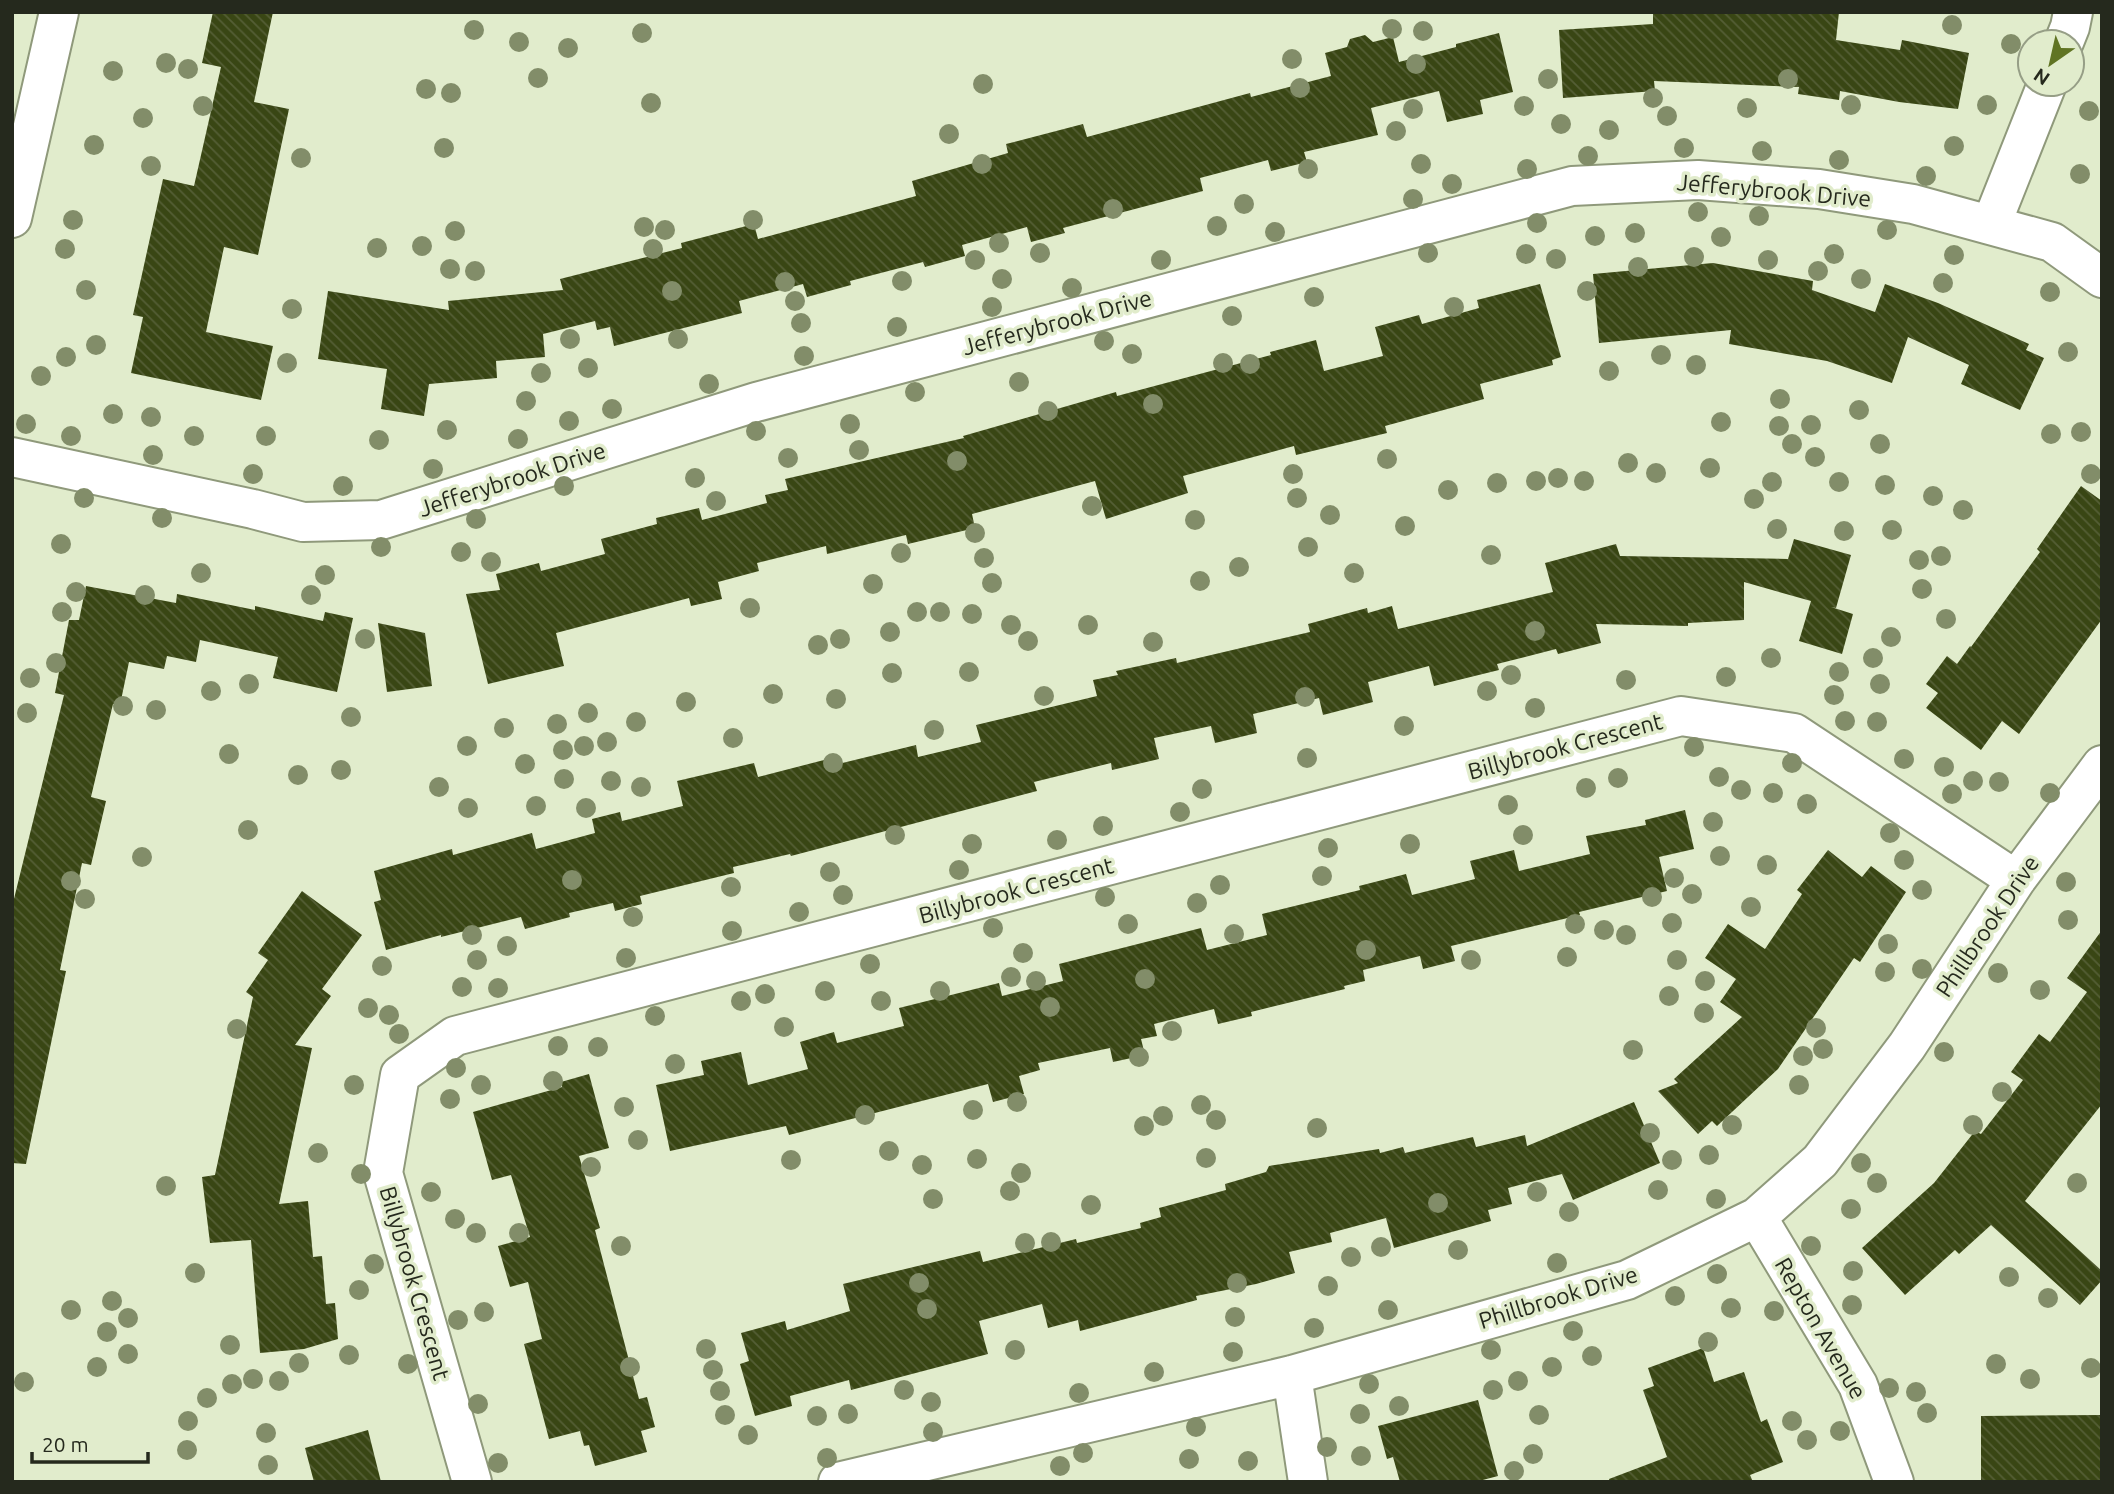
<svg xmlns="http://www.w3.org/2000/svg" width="2114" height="1494" font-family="Ubuntu,sans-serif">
<defs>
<pattern id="building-back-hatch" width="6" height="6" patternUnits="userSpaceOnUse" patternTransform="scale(1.75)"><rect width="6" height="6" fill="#394614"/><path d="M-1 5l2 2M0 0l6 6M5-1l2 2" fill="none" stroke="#545e35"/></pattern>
</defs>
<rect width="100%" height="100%" fill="#e1eccc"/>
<path fill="url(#building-back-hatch)" d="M213,12H273L254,102L289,109L258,255L224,247L206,332L273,346L261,400L131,373L143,317L133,315L163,179L194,186L221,67L202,63Z
M1653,12H1839L1836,40L1900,50L1902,40L1969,53L1958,109L1899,102L1840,91L1839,100L1798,94L1799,87L1654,81L1655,91L1563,98L1559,30L1653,24Z
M1499,33L1513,92L1480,100L1483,114L1447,122L1439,91L1371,108L1378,135L1304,152L1307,162L1271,171L1268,160L1200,178L1203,191L1063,228L1065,233L1031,242L1027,227L962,245L965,256L925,267L923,262L850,281L851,285L807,297L803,284L739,301L742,313L614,346L610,327L597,330L595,321L543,334L545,357L496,361L497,378L429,384L424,416L381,409L387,369L318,359L328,291L449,310L448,301L563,290L560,279L682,248L681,243L754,224L758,239L916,196L912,181L1008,153L1006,144L1083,124L1087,137L1250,93L1251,97L1331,76L1325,53L1347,47L1350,39L1365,35L1373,42L1393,37L1399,62L1456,47V44Z
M1713,263L1813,281L1812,290L1875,312L1885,284L1938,303L2029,344L2026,350L2044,358L2020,410L1961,384L1969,365L1908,337L1892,383L1827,361L1729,344L1731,330L1599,343L1593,274Z
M1540,284L1561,357L1552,360L1553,365L1480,384L1484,399L1385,426L1387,433L1296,455L1294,446L1183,476L1188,493L1106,519L1095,481L972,514L975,528L908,544L906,535L827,554L826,546L757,563L759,571L718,582L722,599L691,606L689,598L556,633L564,666L488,684L466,594L500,590L496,574L539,563L541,571L605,554L601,539L657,524L656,518L699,508L702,520L767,503L765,495L788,490L785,479L964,438L963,436L1116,392L1117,396L1271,355L1270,352L1316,340L1324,371L1383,356L1375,327L1419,315L1422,324L1479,308L1477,300Z
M2081,486L2102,501V619L2019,734L2002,721L1981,750L1926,708L1938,693L1926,684L1947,656L1957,664L1970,646L1971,647L2040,552L2037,549Z
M1794,539L1851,555L1836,608L1831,607L1853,614L1842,654L1799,641L1811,601L1744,582V620L1688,623V626L1596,624L1601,643L1558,654L1556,649L1497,664L1499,670L1434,686L1429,666L1368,682L1373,702L1323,715L1319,698L1253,714L1257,733L1215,743L1211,726L1154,738L1159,759L1112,770L1111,763L1034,782L1037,791L791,856L790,854L733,867L734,873L640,896L642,904L615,911L613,903L569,913L570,917L525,929L521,917L441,937V935L386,950L374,902L381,900L374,871L452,849L453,855L532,833L536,849L595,833L592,819L620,812L622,821L683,806L677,781L754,763L758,777L824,760L826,767L916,745L918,757L981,742L976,725L1097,696L1093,680L1118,675L1116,671L1176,658L1177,663L1310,632L1308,624L1367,608L1368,613L1392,606L1398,629L1553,592L1545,563L1616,544L1620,556L1788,559Z
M86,586L176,603L177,594L255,610V606L323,621L325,612L353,618L337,692L273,678L278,657L200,640L196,662L167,656L164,669L129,662L120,705L113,704L91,797L106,801L91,865L82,863L60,970L66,971L26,1164L12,1163V907L64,695L55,693L69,620H79Z
M378,623L425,633L432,686L387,692Z
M1685,810L1694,849L1659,857L1667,891L1579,912L1580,915L1451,946L1455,961L1423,969L1420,956L1363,970L1365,981L1344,986L1345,989L1251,1012L1252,1016L1218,1024L1214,1009L1154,1024L1157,1036L1141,1039L1145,1055L1113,1062L1110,1048L1038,1063L1040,1070L1019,1076L1024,1094L993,1102L988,1084L789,1135L786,1126L670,1151L656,1085L704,1075L701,1061L741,1052L748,1085L808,1069L800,1042L834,1032L837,1043L904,1026L899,1008L999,983L1002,996L1063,981L1059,964L1201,928L1207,950L1267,935L1262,914L1360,890L1359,886L1406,874L1412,895L1475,879L1470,861L1514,850L1519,871L1590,854L1586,836L1646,825L1645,820Z
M1828,850L1862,877L1871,866L1906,892L1860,962L1854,958L1778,1069L1717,1126L1712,1121L1698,1134L1658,1091L1678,1083L1674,1079L1742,1017L1720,1002L1736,979L1705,958L1728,924L1765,949L1802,894L1797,890Z
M302,891L362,935L322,989L331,996L295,1045L312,1048L279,1204L308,1201L313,1257L322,1256L326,1304L335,1303L338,1339L304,1349L260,1353L251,1240L210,1243L202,1177L215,1175L253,997L246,992L268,960L258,953Z
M2102,930V1104L2025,1201L2102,1271V1280L2080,1305L1991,1225L1959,1254L1955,1250L1905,1295L1862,1248L1934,1183L1975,1131L1981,1134L2023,1080L2011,1072L2039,1034L2050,1042L2087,992L2067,978Z
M589,1074L609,1148L579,1156L600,1228L595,1230L639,1399L647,1397L655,1427L641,1431L647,1452L595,1466L589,1445L584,1446L580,1431L549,1439L524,1344L542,1339L528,1282L510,1287L498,1246L530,1237L511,1175L492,1180L473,1112L562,1087L561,1082Z
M1634,1102L1660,1163L1573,1200L1562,1174L1508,1188L1512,1204L1488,1210L1491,1221L1394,1248L1386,1218L1330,1233L1332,1242L1289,1252L1295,1273L1256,1284L1196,1296L1197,1300L1080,1331L1078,1320L1048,1328L1042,1304L979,1321L988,1354L851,1390L849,1380L790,1396L792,1406L755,1416L740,1364L749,1361L741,1333L785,1321L787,1330L850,1311L843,1284L980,1251L983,1262L1076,1239L1077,1243L1141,1228L1140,1223L1161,1217L1159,1208L1226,1190L1225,1184L1266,1172L1269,1166L1379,1149L1380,1153L1403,1147L1405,1153L1473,1137L1476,1147L1525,1135L1527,1146Z
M1703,1348L1714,1382L1744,1372L1761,1422L1767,1419L1783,1462L1750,1475L1753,1482H1610L1609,1479L1667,1457L1643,1390L1654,1386L1648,1368Z
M1478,1400L1498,1476L1475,1482H1400L1393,1457L1387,1459L1378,1426Z
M2102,1415V1482H1981V1416Z
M368,1430L381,1482H314L305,1448Z"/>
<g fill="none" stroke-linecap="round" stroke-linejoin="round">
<defs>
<path id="minor" d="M2064,42L2070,27L2073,12
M12,218L59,12
M1991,225L2047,84
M12,457L253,509L303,522L381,520L756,402L1572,186L1698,180L1819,189L1913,204L2052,242L2102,278
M1757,1217L1858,1385L1894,1482
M1292,1375L1308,1482
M472,1482L383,1173L400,1075L455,1036L1681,716L1794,733L2016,880
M838,1482L1292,1375L1627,1280L1757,1217L1820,1161L1907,1046L2016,880L2102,765"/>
</defs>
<use href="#minor" stroke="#8f997b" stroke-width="42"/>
<use href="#minor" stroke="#fff" stroke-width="38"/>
</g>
<g fill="#828d69">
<circle cx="1952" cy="25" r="10"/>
<circle cx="1392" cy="29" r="10"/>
<circle cx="474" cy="30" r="10"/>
<circle cx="1423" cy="31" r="10"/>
<circle cx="642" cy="33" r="10"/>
<circle cx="519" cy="42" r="10"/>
<circle cx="2011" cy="44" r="10"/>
<circle cx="568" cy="48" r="10"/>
<circle cx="1292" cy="59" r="10"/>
<circle cx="166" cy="63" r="10"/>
<circle cx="1416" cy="64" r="10"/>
<circle cx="188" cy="69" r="10"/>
<circle cx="113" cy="71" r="10"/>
<circle cx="538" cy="78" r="10"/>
<circle cx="1548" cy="79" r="10"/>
<circle cx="1788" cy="79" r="10"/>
<circle cx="983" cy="84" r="10"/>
<circle cx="1300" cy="88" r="10"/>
<circle cx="426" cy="89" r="10"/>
<circle cx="451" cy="93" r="10"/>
<circle cx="1653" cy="98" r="10"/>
<circle cx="651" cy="103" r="10"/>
<circle cx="1851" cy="105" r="10"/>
<circle cx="1987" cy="105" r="10"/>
<circle cx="203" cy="106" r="10"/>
<circle cx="1524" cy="106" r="10"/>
<circle cx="1747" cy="108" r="10"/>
<circle cx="1413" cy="109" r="10"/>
<circle cx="2089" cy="111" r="10"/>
<circle cx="1667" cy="116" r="10"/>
<circle cx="143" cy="118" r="10"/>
<circle cx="1561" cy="124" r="10"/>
<circle cx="1609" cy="130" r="10"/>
<circle cx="1396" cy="131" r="10"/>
<circle cx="949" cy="134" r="10"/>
<circle cx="94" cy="145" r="10"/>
<circle cx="1954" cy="146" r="10"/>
<circle cx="444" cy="148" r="10"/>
<circle cx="1684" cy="148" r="10"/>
<circle cx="1762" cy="151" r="10"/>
<circle cx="1588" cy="156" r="10"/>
<circle cx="301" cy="158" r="10"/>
<circle cx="1839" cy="160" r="10"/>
<circle cx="982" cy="164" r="10"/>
<circle cx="1421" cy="164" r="10"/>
<circle cx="151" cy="166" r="10"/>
<circle cx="1308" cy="169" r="10"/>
<circle cx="1527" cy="169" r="10"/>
<circle cx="2080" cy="174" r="10"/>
<circle cx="1926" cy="176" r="10"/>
<circle cx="1452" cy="184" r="10"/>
<circle cx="1413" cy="199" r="10"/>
<circle cx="1244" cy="204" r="10"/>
<circle cx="1113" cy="209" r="10"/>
<circle cx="1698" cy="212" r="10"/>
<circle cx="1759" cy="216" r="10"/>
<circle cx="73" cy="220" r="10"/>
<circle cx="753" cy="220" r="10"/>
<circle cx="1537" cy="223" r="10"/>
<circle cx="1217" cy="226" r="10"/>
<circle cx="644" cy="227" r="10"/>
<circle cx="665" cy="230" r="10"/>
<circle cx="1887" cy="230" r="10"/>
<circle cx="455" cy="231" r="10"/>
<circle cx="1275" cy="232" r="10"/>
<circle cx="1635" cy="233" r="10"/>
<circle cx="1595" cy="236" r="10"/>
<circle cx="1721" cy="237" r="10"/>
<circle cx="999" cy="243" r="10"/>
<circle cx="422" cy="246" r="10"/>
<circle cx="377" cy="248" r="10"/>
<circle cx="65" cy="249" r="10"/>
<circle cx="653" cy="249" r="10"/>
<circle cx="1040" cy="253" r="10"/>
<circle cx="1428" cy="253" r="10"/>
<circle cx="1526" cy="254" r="10"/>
<circle cx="1834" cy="254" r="10"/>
<circle cx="1954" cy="255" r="10"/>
<circle cx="1694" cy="257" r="10"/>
<circle cx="1556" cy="259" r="10"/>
<circle cx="975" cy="260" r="10"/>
<circle cx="1161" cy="260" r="10"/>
<circle cx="1768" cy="260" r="10"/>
<circle cx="1638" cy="267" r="10"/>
<circle cx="450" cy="269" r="10"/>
<circle cx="475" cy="271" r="10"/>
<circle cx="1818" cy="271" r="10"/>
<circle cx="1002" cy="279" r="10"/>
<circle cx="1861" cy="279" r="10"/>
<circle cx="902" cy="281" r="10"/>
<circle cx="785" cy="282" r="10"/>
<circle cx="1943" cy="283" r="10"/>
<circle cx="1072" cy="288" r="10"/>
<circle cx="86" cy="290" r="10"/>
<circle cx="672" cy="291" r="10"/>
<circle cx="1587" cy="291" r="10"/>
<circle cx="2050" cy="292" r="10"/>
<circle cx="1314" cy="297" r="10"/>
<circle cx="795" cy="301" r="10"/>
<circle cx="992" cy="307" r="10"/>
<circle cx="1454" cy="307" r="10"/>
<circle cx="292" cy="309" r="10"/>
<circle cx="1232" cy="316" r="10"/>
<circle cx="801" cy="323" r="10"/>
<circle cx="897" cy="327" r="10"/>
<circle cx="570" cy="339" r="10"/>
<circle cx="678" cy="339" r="10"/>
<circle cx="1104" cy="341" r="10"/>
<circle cx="96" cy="345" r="10"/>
<circle cx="2068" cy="352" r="10"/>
<circle cx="1132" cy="354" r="10"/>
<circle cx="1661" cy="355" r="10"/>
<circle cx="804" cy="356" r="10"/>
<circle cx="66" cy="357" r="10"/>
<circle cx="287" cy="363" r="10"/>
<circle cx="1223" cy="363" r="10"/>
<circle cx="1250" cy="364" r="10"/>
<circle cx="1696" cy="365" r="10"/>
<circle cx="588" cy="368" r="10"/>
<circle cx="1609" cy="371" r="10"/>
<circle cx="541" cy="373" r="10"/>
<circle cx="41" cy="376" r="10"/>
<circle cx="1019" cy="382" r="10"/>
<circle cx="709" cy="384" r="10"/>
<circle cx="915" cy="392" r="10"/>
<circle cx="1780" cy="399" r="10"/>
<circle cx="526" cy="401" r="10"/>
<circle cx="1153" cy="404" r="10"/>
<circle cx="612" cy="409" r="10"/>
<circle cx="1859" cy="410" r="10"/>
<circle cx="1048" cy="411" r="10"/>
<circle cx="113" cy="414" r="10"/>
<circle cx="151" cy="417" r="10"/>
<circle cx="569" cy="421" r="10"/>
<circle cx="1721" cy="422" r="10"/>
<circle cx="26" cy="424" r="10"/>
<circle cx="850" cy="424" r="10"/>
<circle cx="1811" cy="425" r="10"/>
<circle cx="1779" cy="426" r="10"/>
<circle cx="447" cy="430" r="10"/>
<circle cx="756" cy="431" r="10"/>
<circle cx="2081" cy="432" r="10"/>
<circle cx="2051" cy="434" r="10"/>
<circle cx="71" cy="436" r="10"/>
<circle cx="194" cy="436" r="10"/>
<circle cx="266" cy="436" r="10"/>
<circle cx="518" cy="439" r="10"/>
<circle cx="379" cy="440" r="10"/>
<circle cx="1792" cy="444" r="10"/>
<circle cx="1880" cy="444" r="10"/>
<circle cx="859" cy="450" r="10"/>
<circle cx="153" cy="455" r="10"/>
<circle cx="1815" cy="457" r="10"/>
<circle cx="788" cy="458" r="10"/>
<circle cx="1387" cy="459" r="10"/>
<circle cx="957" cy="461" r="10"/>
<circle cx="1628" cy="463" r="10"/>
<circle cx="1710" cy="468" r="10"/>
<circle cx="433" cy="469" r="10"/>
<circle cx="1656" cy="473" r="10"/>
<circle cx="253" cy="474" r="10"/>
<circle cx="1293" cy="474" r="10"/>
<circle cx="2091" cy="474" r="10"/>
<circle cx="695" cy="478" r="10"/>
<circle cx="1558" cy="478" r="10"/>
<circle cx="1536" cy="481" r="10"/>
<circle cx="1584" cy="481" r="10"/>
<circle cx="1772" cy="482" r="10"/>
<circle cx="1839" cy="482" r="10"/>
<circle cx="1497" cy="483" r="10"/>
<circle cx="1885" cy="485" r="10"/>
<circle cx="343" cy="486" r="10"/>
<circle cx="564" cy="486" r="10"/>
<circle cx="1448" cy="490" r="10"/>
<circle cx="1933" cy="496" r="10"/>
<circle cx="84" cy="498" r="10"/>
<circle cx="1297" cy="498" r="10"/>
<circle cx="1754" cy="499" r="10"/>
<circle cx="716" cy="501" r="10"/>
<circle cx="1092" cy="506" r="10"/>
<circle cx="1963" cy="510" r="10"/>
<circle cx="1330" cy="515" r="10"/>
<circle cx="162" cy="518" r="10"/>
<circle cx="476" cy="519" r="10"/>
<circle cx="1195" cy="520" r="10"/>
<circle cx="1405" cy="526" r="10"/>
<circle cx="1777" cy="529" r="10"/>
<circle cx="1892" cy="530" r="10"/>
<circle cx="1844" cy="531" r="10"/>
<circle cx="975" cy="533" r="10"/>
<circle cx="61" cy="544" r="10"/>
<circle cx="381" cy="547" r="10"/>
<circle cx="1308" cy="547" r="10"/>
<circle cx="461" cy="552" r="10"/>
<circle cx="901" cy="553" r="10"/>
<circle cx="1491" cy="555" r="10"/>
<circle cx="1941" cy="556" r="10"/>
<circle cx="984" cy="558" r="10"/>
<circle cx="1919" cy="560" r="10"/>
<circle cx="491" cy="562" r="10"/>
<circle cx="1239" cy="567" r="10"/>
<circle cx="201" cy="573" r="10"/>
<circle cx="1354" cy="573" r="10"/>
<circle cx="325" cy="575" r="10"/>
<circle cx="1200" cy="581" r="10"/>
<circle cx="992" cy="583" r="10"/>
<circle cx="873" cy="584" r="10"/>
<circle cx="1922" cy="589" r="10"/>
<circle cx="76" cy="592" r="10"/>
<circle cx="145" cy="595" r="10"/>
<circle cx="311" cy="595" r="10"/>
<circle cx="750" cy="608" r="10"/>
<circle cx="62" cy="612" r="10"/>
<circle cx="917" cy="612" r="10"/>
<circle cx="940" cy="612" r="10"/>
<circle cx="972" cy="614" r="10"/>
<circle cx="1946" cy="619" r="10"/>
<circle cx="1011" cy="625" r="10"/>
<circle cx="1088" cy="625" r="10"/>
<circle cx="1535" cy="631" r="10"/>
<circle cx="890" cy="632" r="10"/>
<circle cx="1891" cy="637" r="10"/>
<circle cx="365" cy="639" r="10"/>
<circle cx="840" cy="639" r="10"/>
<circle cx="1028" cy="641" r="10"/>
<circle cx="1153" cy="642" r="10"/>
<circle cx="818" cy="645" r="10"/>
<circle cx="1771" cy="658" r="10"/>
<circle cx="1873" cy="658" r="10"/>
<circle cx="56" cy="663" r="10"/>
<circle cx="969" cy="672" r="10"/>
<circle cx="1839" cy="672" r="10"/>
<circle cx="892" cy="673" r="10"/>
<circle cx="1511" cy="675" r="10"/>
<circle cx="1726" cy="677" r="10"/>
<circle cx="30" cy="678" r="10"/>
<circle cx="1626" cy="680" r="10"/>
<circle cx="249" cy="684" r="10"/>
<circle cx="1880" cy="684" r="10"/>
<circle cx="211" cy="691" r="10"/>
<circle cx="1487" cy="691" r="10"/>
<circle cx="773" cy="694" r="10"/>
<circle cx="1834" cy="695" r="10"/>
<circle cx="1044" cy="696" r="10"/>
<circle cx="1305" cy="697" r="10"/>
<circle cx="836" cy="699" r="10"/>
<circle cx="686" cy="702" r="10"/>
<circle cx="123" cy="706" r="10"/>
<circle cx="1535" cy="708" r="10"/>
<circle cx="156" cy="710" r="10"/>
<circle cx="27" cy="713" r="10"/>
<circle cx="588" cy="713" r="10"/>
<circle cx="351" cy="717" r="10"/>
<circle cx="1845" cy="721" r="10"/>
<circle cx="636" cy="722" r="10"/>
<circle cx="1877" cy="722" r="10"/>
<circle cx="557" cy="724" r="10"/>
<circle cx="1404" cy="726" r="10"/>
<circle cx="504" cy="728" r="10"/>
<circle cx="934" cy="730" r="10"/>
<circle cx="733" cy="738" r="10"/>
<circle cx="607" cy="742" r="10"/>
<circle cx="467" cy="746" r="10"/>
<circle cx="584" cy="746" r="10"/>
<circle cx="1694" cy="747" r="10"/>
<circle cx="563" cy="750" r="10"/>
<circle cx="229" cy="754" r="10"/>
<circle cx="1307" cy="758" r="10"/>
<circle cx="1904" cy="759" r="10"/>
<circle cx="833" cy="763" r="10"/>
<circle cx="1792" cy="763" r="10"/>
<circle cx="525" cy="764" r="10"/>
<circle cx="1944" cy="767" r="10"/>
<circle cx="341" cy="770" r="10"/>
<circle cx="298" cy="775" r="10"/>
<circle cx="1719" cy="777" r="10"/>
<circle cx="1618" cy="778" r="10"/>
<circle cx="564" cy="779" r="10"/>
<circle cx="611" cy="781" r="10"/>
<circle cx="1973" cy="781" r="10"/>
<circle cx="1999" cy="782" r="10"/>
<circle cx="439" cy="787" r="10"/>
<circle cx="641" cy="787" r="10"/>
<circle cx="1586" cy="788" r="10"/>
<circle cx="1202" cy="789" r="10"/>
<circle cx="1741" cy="790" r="10"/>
<circle cx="1773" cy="793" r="10"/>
<circle cx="2050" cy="793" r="10"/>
<circle cx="1952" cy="794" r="10"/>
<circle cx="1807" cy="804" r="10"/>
<circle cx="1508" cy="805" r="10"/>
<circle cx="536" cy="806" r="10"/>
<circle cx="468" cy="808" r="10"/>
<circle cx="586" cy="808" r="10"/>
<circle cx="1180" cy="812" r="10"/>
<circle cx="1713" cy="822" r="10"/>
<circle cx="1103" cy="826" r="10"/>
<circle cx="248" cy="830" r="10"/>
<circle cx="1890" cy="833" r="10"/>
<circle cx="895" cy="835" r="10"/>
<circle cx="1523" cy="835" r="10"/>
<circle cx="1057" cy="840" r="10"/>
<circle cx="972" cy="844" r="10"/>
<circle cx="1410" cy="844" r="10"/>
<circle cx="1328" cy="848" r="10"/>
<circle cx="1720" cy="856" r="10"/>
<circle cx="142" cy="857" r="10"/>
<circle cx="1904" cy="860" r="10"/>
<circle cx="1767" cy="865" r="10"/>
<circle cx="959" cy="870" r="10"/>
<circle cx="830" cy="872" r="10"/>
<circle cx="1322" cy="876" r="10"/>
<circle cx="1674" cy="878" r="10"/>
<circle cx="572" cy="880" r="10"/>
<circle cx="71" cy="881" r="10"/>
<circle cx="2066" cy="882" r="10"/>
<circle cx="1220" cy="885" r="10"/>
<circle cx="731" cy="887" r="10"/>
<circle cx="1922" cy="890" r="10"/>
<circle cx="1692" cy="894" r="10"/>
<circle cx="843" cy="895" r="10"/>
<circle cx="1105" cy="897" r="10"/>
<circle cx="1652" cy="897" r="10"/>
<circle cx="85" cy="899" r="10"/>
<circle cx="1197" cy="903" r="10"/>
<circle cx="1751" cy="907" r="10"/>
<circle cx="799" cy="912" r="10"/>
<circle cx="633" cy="917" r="10"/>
<circle cx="2068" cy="920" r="10"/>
<circle cx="1672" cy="923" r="10"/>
<circle cx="1128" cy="924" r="10"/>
<circle cx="1575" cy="924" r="10"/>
<circle cx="993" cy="928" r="10"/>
<circle cx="1604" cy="930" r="10"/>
<circle cx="732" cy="931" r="10"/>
<circle cx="1234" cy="934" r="10"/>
<circle cx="472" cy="935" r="10"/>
<circle cx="1626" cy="935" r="10"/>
<circle cx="1888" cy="944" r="10"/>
<circle cx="507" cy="946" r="10"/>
<circle cx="1366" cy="950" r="10"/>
<circle cx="1023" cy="953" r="10"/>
<circle cx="1567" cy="957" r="10"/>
<circle cx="626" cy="958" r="10"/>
<circle cx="477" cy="960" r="10"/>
<circle cx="1471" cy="960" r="10"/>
<circle cx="1677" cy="960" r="10"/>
<circle cx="870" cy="964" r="10"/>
<circle cx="382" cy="966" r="10"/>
<circle cx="1922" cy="969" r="10"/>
<circle cx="1885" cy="972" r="10"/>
<circle cx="1998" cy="973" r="10"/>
<circle cx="1011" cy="977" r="10"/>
<circle cx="1145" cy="979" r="10"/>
<circle cx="1036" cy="981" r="10"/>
<circle cx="1705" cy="981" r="10"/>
<circle cx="462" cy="987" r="10"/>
<circle cx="498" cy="988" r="10"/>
<circle cx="2040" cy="990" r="10"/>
<circle cx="825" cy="991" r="10"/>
<circle cx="940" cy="991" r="10"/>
<circle cx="765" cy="994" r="10"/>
<circle cx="1669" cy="996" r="10"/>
<circle cx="741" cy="1001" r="10"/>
<circle cx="881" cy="1001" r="10"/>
<circle cx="1050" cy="1007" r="10"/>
<circle cx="368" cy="1008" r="10"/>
<circle cx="1704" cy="1013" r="10"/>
<circle cx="389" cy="1015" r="10"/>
<circle cx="655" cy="1016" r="10"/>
<circle cx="784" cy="1027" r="10"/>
<circle cx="1816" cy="1028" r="10"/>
<circle cx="237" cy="1029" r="10"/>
<circle cx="1172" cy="1031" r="10"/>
<circle cx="399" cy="1034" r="10"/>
<circle cx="558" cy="1046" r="10"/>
<circle cx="598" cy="1047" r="10"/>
<circle cx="1823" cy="1049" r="10"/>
<circle cx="1633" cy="1050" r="10"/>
<circle cx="1944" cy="1052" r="10"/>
<circle cx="1803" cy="1056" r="10"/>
<circle cx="1139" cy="1057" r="10"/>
<circle cx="675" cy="1064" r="10"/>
<circle cx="456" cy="1068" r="10"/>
<circle cx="553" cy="1081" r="10"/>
<circle cx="354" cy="1085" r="10"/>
<circle cx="481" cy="1085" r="10"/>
<circle cx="1799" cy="1085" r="10"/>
<circle cx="2002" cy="1092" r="10"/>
<circle cx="450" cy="1099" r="10"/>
<circle cx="1017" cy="1102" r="10"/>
<circle cx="1201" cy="1105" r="10"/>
<circle cx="624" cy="1107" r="10"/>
<circle cx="973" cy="1110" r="10"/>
<circle cx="865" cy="1115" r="10"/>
<circle cx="1163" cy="1116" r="10"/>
<circle cx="1216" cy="1120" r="10"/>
<circle cx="1732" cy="1125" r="10"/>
<circle cx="1973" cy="1125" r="10"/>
<circle cx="1144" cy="1126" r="10"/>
<circle cx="1317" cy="1128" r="10"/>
<circle cx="1650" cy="1133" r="10"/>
<circle cx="638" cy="1140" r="10"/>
<circle cx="889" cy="1151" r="10"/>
<circle cx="318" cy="1153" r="10"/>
<circle cx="1709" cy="1155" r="10"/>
<circle cx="1206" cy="1158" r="10"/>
<circle cx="977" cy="1159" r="10"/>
<circle cx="791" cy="1160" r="10"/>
<circle cx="1672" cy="1160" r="10"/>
<circle cx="1861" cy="1163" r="10"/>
<circle cx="922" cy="1165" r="10"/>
<circle cx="591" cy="1167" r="10"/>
<circle cx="1021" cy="1173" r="10"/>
<circle cx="361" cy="1174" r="10"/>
<circle cx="1877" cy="1183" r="10"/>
<circle cx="2077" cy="1183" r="10"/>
<circle cx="166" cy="1186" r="10"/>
<circle cx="1658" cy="1190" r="10"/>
<circle cx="1010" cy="1191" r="10"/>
<circle cx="431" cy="1192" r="10"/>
<circle cx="1537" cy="1192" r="10"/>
<circle cx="933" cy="1199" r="10"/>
<circle cx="1716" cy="1199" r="10"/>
<circle cx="1438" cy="1203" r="10"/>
<circle cx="1091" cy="1205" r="10"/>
<circle cx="1851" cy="1209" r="10"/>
<circle cx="1569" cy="1212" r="10"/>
<circle cx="455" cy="1219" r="10"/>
<circle cx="476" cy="1233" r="10"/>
<circle cx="519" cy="1233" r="10"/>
<circle cx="1051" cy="1242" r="10"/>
<circle cx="1025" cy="1243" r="10"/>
<circle cx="621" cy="1246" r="10"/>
<circle cx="1811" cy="1246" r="10"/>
<circle cx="1381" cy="1247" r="10"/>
<circle cx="1458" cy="1250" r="10"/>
<circle cx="1351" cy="1257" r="10"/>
<circle cx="1557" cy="1263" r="10"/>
<circle cx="374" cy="1264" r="10"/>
<circle cx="1853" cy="1271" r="10"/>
<circle cx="195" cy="1273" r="10"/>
<circle cx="1717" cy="1274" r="10"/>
<circle cx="2009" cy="1277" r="10"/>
<circle cx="919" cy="1283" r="10"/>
<circle cx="1237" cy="1283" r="10"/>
<circle cx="1328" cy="1286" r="10"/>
<circle cx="359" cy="1290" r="10"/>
<circle cx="1675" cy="1296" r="10"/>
<circle cx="2048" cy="1298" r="10"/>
<circle cx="112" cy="1301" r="10"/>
<circle cx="1852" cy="1305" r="10"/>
<circle cx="1731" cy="1308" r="10"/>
<circle cx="927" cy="1309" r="10"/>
<circle cx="71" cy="1310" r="10"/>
<circle cx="1388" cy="1310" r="10"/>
<circle cx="1774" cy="1311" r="10"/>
<circle cx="484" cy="1312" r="10"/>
<circle cx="1235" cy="1317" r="10"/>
<circle cx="128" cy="1318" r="10"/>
<circle cx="458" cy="1320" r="10"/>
<circle cx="1314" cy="1328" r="10"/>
<circle cx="1573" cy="1331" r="10"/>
<circle cx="107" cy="1332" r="10"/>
<circle cx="1708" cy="1342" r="10"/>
<circle cx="230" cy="1345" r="10"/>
<circle cx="706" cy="1349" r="10"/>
<circle cx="1015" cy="1350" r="10"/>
<circle cx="1491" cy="1350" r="10"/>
<circle cx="1233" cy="1352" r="10"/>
<circle cx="128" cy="1354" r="10"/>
<circle cx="349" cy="1355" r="10"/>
<circle cx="1592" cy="1356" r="10"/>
<circle cx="299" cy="1363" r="10"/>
<circle cx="408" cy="1364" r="10"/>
<circle cx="1996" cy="1364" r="10"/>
<circle cx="97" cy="1367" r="10"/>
<circle cx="630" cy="1367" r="10"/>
<circle cx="1552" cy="1367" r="10"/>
<circle cx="2091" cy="1368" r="10"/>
<circle cx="713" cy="1370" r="10"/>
<circle cx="1154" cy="1372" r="10"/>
<circle cx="253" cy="1379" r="10"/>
<circle cx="2030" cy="1379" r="10"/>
<circle cx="279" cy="1381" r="10"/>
<circle cx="1518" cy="1381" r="10"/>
<circle cx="24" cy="1382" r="10"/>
<circle cx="232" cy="1384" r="10"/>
<circle cx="1369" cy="1384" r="10"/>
<circle cx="1889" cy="1388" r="10"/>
<circle cx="904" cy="1390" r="10"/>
<circle cx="1493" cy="1390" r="10"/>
<circle cx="720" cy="1391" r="10"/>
<circle cx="1916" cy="1392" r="10"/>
<circle cx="1079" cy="1393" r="10"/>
<circle cx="207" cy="1398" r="10"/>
<circle cx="931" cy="1402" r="10"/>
<circle cx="478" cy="1404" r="10"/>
<circle cx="1399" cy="1406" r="10"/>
<circle cx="1927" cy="1413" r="10"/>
<circle cx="848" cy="1414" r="10"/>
<circle cx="1360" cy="1414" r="10"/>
<circle cx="725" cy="1415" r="10"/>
<circle cx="1539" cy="1415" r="10"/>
<circle cx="817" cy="1416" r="10"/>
<circle cx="188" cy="1421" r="10"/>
<circle cx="1792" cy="1421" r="10"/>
<circle cx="1196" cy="1427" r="10"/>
<circle cx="1840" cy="1431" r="10"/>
<circle cx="933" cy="1432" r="10"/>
<circle cx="266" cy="1433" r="10"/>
<circle cx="748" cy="1435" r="10"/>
<circle cx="1807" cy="1440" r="10"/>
<circle cx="1327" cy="1447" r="10"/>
<circle cx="187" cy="1450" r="10"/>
<circle cx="1083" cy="1453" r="10"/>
<circle cx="1533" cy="1454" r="10"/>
<circle cx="1361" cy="1456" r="10"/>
<circle cx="827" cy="1458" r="10"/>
<circle cx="1189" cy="1459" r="10"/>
<circle cx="1248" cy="1461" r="10"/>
<circle cx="498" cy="1463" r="10"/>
<circle cx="268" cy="1465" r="10"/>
<circle cx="1060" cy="1466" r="10"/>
<circle cx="1514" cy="1471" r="10"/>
</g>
<g text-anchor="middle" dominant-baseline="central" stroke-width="7" stroke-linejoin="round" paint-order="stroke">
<g font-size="23" fill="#25291d" stroke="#e1eccc">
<text transform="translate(1774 190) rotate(5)">Jefferybrook Drive</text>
<text transform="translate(1057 322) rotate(-15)">Jefferybrook Drive</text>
<text transform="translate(512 479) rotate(-18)">Jefferybrook Drive</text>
<text transform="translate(1565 746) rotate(-15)">Billybrook Crescent</text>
<text transform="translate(1016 890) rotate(-15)">Billybrook Crescent</text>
<text transform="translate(1987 926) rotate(-56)">Phillbrook Drive</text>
<text transform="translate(415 1283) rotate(74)">Billybrook Crescent</text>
<text transform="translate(1558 1297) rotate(-17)">Phillbrook Drive</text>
<text transform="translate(1821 1328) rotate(60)">Repton Avenue</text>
</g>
</g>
<rect width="2114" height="1494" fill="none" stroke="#25291d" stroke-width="28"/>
<g transform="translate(2051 63) rotate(214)"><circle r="33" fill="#e1eccc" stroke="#969e86" stroke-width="2"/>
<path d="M0-5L12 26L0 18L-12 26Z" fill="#607423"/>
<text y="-10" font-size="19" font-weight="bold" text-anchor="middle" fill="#25291d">N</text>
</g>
<path d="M32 1452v10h116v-10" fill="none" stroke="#25291d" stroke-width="3.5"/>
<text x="42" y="1452" font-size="21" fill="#25291d" stroke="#e1eccc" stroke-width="5" paint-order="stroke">20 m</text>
</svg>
